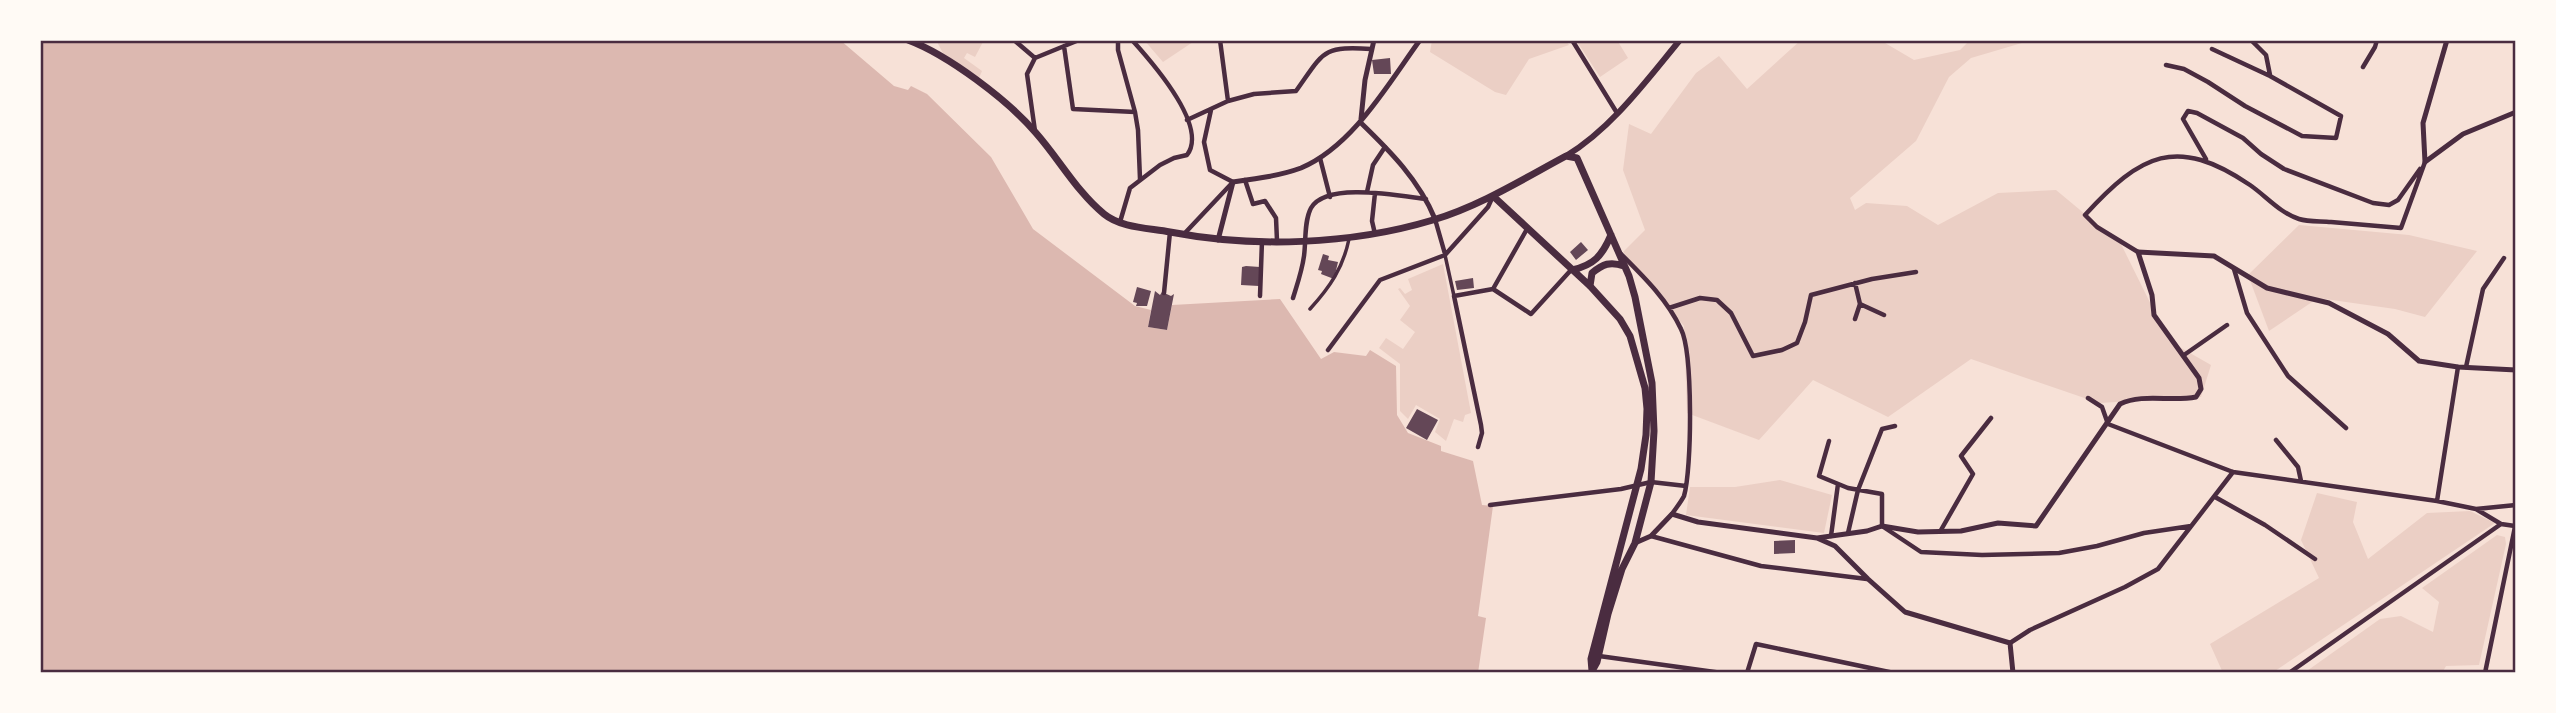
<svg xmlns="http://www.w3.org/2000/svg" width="2556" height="713" font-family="'Archivo Narrow',sans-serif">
<rect width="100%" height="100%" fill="#f7e1d7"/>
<path fill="#ebcfc5" d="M936,40H984L975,57L967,53L964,58L982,71L979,78L945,57Z
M1144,40H1196L1163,62Z
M1432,40H1565L1569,45L1529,59L1506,95L1495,92L1430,52Z
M1576,40H1617L1628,58L1600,77Z
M1801,40H1880L1914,60L1960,50L1970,40H2032L1971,58L1949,77L1916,141L1850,198L1855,210L1866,203L1907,206L1938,225L1998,193L2056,190L2121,244L2169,341L2211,365L2201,397L2099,403L1971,359L1888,417L1813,380L1759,440L1687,413L1684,326L1623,252L1645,230L1623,170L1629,124L1651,134L1696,73L1719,56L1747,89Z
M2299,225L2409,235L2477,251L2425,317L2395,309L2318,298L2269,331L2248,275Z
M1443,264L1471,413L1465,415L1463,422L1454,419L1446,441L1435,432L1440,419L1416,405L1408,419L1400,411V364L1379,348L1386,338L1403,349L1415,332L1400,320L1410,306L1398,289L1400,288L1405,294L1412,290L1408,279Z
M1780,480L1832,495L1824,533L1686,515L1690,487H1735Z
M2317,493L2357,502L2353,522L2368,559L2427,513L2470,511L2495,523L2272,673H2223L2210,644L2319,578L2301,540Z
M2497,535L2505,537L2506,544L2479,665L2446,666L2442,673H2304L2380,619L2401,616L2433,632L2439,602L2422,588Z"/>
<path fill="#dcb8b0" d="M40,40H840L894,86L908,90L911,86L927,94L991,157L1033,229L1135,306L1151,310L1148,327L1167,330L1172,305L1280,299L1321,359L1334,352L1366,356L1370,350L1396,366L1397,415L1408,433L1441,446V451L1473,461L1482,505L1493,506L1478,616L1486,618L1478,673H40Z"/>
<path fill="#644757" d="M1390,58L1391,74H1374L1372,60Z
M1581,242L1588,250L1576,260L1570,252Z
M1323,254L1329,256L1328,260L1338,262L1334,279L1321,274L1322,271L1318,270Z
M1246,266L1260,267L1259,286L1241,285L1242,267Z
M1473,278L1474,288L1457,290L1455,281Z
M1137,287L1151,291L1147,306H1136L1137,303L1133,302Z
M1155,291L1160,295L1162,292L1171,296L1174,294L1167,330L1148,327Z
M1417,409L1438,420L1427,440L1406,428Z
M1795,540V553L1774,554V541Z"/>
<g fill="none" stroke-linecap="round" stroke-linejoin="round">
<path stroke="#4a2c40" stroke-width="3.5" d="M1445,255L1454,296
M1310,309C1330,287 1343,268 1349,239"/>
<path stroke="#4a2c40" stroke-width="4.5" d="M1014,40L1035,58
M1118,40V50L1135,112
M1220,40L1228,101
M1572,40L1617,113
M2251,40L2266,55L2270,75
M1064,46L1073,109L1135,112L1138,130L1140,179
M2166,65L2184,69L2208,82L2245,106L2302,136L2336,138L2341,116L2270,76L2212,49
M2363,67L2375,47L2377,40
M1187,120L1228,101L1254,94L1296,91C1324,52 1321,46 1371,49
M1035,131L1027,74L1035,58L1079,40
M1320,158L1330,197
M2206,159L2183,119L2188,111L2197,113L2243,138L2261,154L2284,169L2373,203L2389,205L2398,200L2420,169
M1245,180L1253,204L1265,201L1276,218L1277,241
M1367,192L1373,165L1385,147
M1375,193L1372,221L1375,234
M1435,219L1445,254
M1120,222L1130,188L1160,165L1174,158L1187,155C1209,126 1151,61 1132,40
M1184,234L1233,182L1210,170L1204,142L1211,110
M2138,252L2097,227L2085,215C2141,154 2176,135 2250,185C2266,196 2280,213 2299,219C2308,222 2321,221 2331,222C2354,224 2377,226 2401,228L2425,162
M1620,253C1643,276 1667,299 1681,329C1693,353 1692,469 1684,496C1681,502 1676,508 1672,514
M2234,269L2247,313L2288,376L2346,428
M1493,289L1527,229
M1164,293L1170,232
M1260,296L1262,241
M1293,298C1297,285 1302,271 1304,256C1306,242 1304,221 1311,208C1326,181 1401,196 1426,199
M1860,304L1884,315
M1669,308L1700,298L1717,300L1731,313L1753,356L1782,350L1797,343L1805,322L1811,295L1872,279L1916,272
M1855,319L1860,304L1855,283
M1328,350L1380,280L1445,255L1488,207L1493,196
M2184,355L2227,325
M2466,367L2483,289L2504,258
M2088,398L2102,407L2108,424L2233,472L2437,501L2476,509L2516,505
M2276,440L2298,467L2301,481
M1829,441L1819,476L1848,488L1882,494V526L1921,552L1982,555L2059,553L2097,546L2144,533L2191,526
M1478,447L1482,433L1481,425L1454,296L1493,289L1531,314L1571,270
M2215,497L2265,525L2315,559
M2437,501L2458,367
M1490,505L1621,489L1651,482L1686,486
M2476,509L2501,524L2515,526
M1941,530L1973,474L1961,456L1991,418
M1848,533L1858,490L1882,429L1895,426
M1651,536L1761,566L1867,579
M1831,536L1838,484
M2010,643L2030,630L2125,587L2158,569L2233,472
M1599,656L1722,673
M1747,673L1756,644L1894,673
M2289,673L2501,524
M2485,673L2516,522"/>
<path stroke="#4a2c40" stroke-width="5" d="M1361,119L1365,80L1374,40
M1360,122C1390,151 1419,180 1435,219
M2425,162L2423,123L2447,40
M2425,162L2463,134L2516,112
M1218,240L1233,182C1255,179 1279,176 1301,168C1353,146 1388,84 1420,40
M1817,538L1867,531L1882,526L1918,532L1961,531L1998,523L2036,526L2120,404C2143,393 2171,402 2196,397L2201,389L2199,378L2154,315L2152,295L2138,252L2214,256L2267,288L2329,303L2388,334L2419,361L2458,367L2516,370
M1635,543L1651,536L1672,514L1698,522L1817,538L1835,546L1868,579L1905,612L2010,643L2013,673"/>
<path stroke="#4a2c40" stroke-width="6" d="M1566,156C1612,128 1646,81 1680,40"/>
<path stroke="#4a2c40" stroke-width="7" d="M908,40C948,55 1008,100 1036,133C1059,159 1077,192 1104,214C1121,228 1149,228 1170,232C1254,248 1350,245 1433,220C1480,206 1523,179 1566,156L1577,158L1629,276L1635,297L1652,383L1654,431L1651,482L1635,543L1622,569L1608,614L1597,662L1592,671
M1493,196L1590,286L1620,319L1630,336L1645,388L1647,409L1646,435L1641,469L1591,659L1592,671
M1572,270C1594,265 1602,256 1611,235
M1590,286L1592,273C1603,264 1610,261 1624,266"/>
</g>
<rect width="2556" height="713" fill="none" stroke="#fffaf5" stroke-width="84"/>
<rect x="42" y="42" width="2472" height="629" fill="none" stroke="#4a2c40" stroke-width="2.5"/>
</svg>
